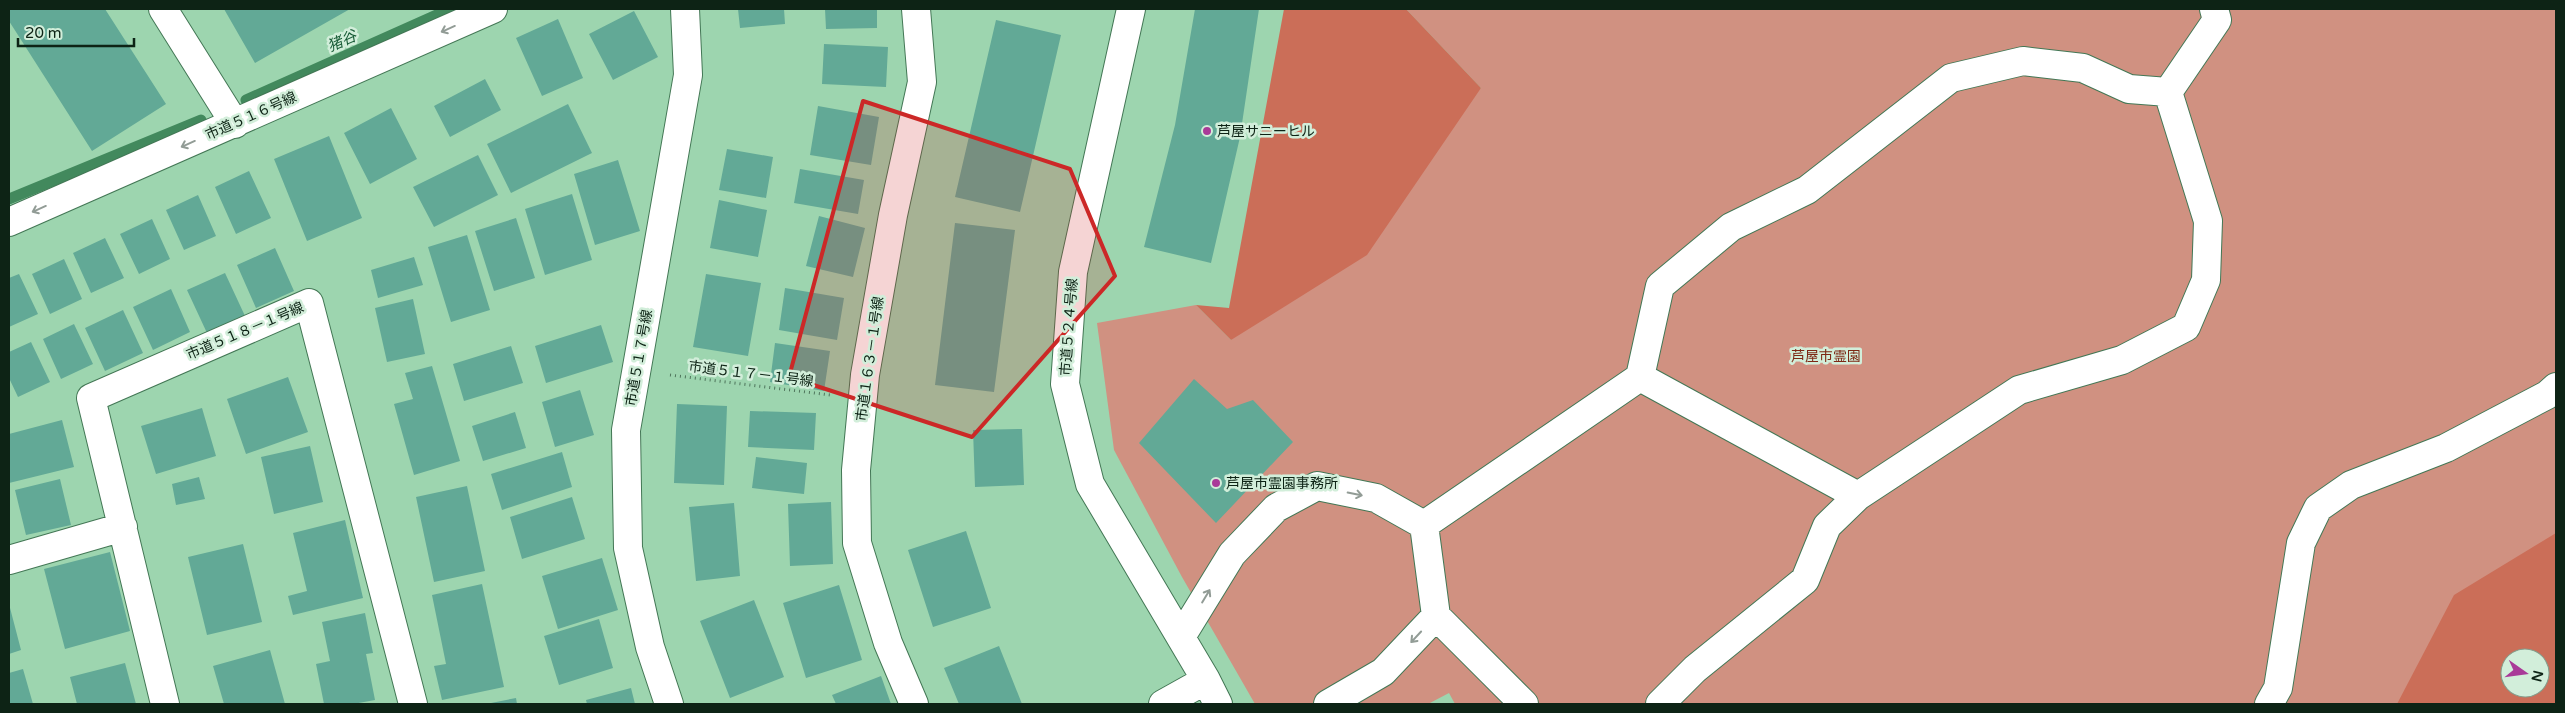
<svg xmlns="http://www.w3.org/2000/svg" width="2565" height="713" font-family="'Varela Round','Noto Sans JP',sans-serif">
<rect width="100%" height="100%" fill="#9dd5af"/>
<path fill="#d09181" fill-rule="evenodd" d="M1406,9H2556V704H1455L1449,693L1428,704H1255L1182,577L1114,450L1097,323L1196,305L1231,340L1481,88ZM2510,658H2540V688H2510Z"/>
<path fill="#cb6e58" fill-rule="evenodd" d="M1284,9H1406L1481,88L1367,255L1231,340L1196,305L1229,308Z
M2556,533V704H2397L2454,595ZM2510,658H2540V688H2510Z"/>
<g fill="none" stroke-linecap="round" stroke-linejoin="round">
<path stroke="#42895d" stroke-width="11" d="M246,100L450,9
M9,199L201,120"/>
</g>
<path fill="#62a996" d="M9,9H105L166,104L92,151L9,21Z
M224,9H350L255,63Z
M738,9H784L785,24L740,28Z
M825,9H877V28L826,29Z
M1195,9H1259L1240,137L1211,263L1144,247L1175,125Z
M634,11L658,57L613,80L589,34Z
M558,19L583,78L542,96L516,38Z
M996,20L1061,35L1020,212L955,197Z
M824,44L888,47L886,87L822,84Z
M485,79L501,110L450,137L434,106Z
M568,104L592,153L511,193L487,144Z
M818,106L879,117L871,165L810,155Z
M391,108L417,159L370,184L344,133Z
M329,136L362,218L307,241L274,159Z
M727,149L773,157L766,198L719,190Z
M478,155L498,195L434,227L413,187Z
M618,160L640,231L595,245L574,174Z
M800,169L864,180L858,214L794,203Z
M249,171L271,218L236,234L215,187Z
M572,194L592,260L545,275L525,209Z
M198,195L216,236L184,250L166,210Z
M719,200L767,210L758,257L710,248Z
M819,216L865,228L853,277L806,266Z
M516,218L535,278L494,291L475,231Z
M152,219L170,259L139,274L120,234Z
M955,223L1015,230L994,392L935,385Z
M467,235L490,310L451,322L428,247Z
M105,238L124,278L91,293L73,253Z
M275,248L294,291L256,308L237,265Z
M414,257L423,285L378,298L371,270Z
M64,259L82,299L50,314L32,274Z
M225,273L245,316L207,333L187,290Z
M19,274L38,314L9,327V278Z
M706,274L761,283L748,356L693,347Z
M785,288L844,298L837,340L779,330Z
M171,289L190,332L153,350L133,307Z
M413,299L425,354L387,362L375,308Z
M123,310L143,353L105,371L85,328Z
M74,324L93,364L61,379L43,339Z
M601,325L613,362L546,383L535,346Z
M31,342L50,382L18,397L9,378V352Z
M775,343L830,351L824,391L770,382Z
M511,346L523,383L464,401L453,364Z
M432,366L460,461L414,475L394,404L413,399L405,373Z
M288,377L308,432L246,454L227,399Z
M1194,379L1227,409L1253,400L1293,442L1216,523L1139,443Z
M580,390L594,435L555,447L542,402Z
M677,404L727,406L724,485L674,483Z
M202,408L216,456L156,474L141,426Z
M750,411L816,413L814,450L748,447Z
M515,412L526,448L483,461L472,426Z
M62,420L74,467L9,483V434Z
M1022,429L1024,485L975,487L973,430Z
M310,446L323,502L274,514L261,457Z
M562,452L572,487L502,510L491,474Z
M756,457L807,463L804,494L752,488Z
M199,477L205,499L176,505L172,484Z
M60,479L71,525L26,535L15,490Z
M467,486L485,571L434,582L416,497Z
M572,497L585,539L522,559L510,517Z
M831,502L833,564L790,566L788,504Z
M734,503L740,576L696,581L689,507Z
M345,520L363,598L293,615L288,596L307,591L293,533Z
M966,531L991,608L933,627L908,550Z
M243,544L262,622L207,635L188,557Z
M110,552L130,631L65,649L44,569Z
M602,558L618,610L558,629L542,576Z
M482,584L504,687L442,700L434,666L446,664L432,595Z
M839,585L862,660L806,678L783,603Z
M754,600L784,677L730,698L700,621Z
M9,604L21,650L9,654Z
M365,613L373,653L366,654L375,700L353,704H324L316,664L330,661L322,622Z
M599,619L613,668L559,685L544,636Z
M999,646L1022,704H959L944,668Z
M270,650L285,704H224L213,666Z
M125,663L136,704H77L70,677Z
M23,669L33,704H9V673Z
M881,676L891,704H836L832,695Z
M631,688L635,704H587L586,700Z
M516,698L517,704H491V703Z"/>
<g fill="none" stroke-linecap="round" stroke-linejoin="round">
<defs>
<path id="minor" d="M163,9L235,124
M1131,9L1073,272L1065,384L1090,484L1206,680L1218,704
M9,222L493,9
M1640,377L1858,496
M1424,525L1640,377L1660,286L1731,227L1807,190L1951,78L2023,61L2083,68L2129,89L2168,92L2217,20L2214,9
M9,560L123,527
M1436,616L1524,704
M1181,637L1232,554L1276,508L1317,486L1376,498L1424,525L1436,616L1383,672L1328,704
M165,704L91,398L309,303L413,704
M669,704L650,647L628,548L626,430L688,75L685,9
M914,704L888,643L857,543L856,470L865,375L893,215L922,82L916,9
M1163,704L1206,680
M1660,704L1695,669L1805,580L1827,526L1858,496L2019,390L2122,360L2186,327L2206,280L2208,221L2168,92
M2269,704L2278,688L2301,543L2318,508L2351,485L2446,448L2547,395L2556,387"/>
</defs>
<use href="#minor" stroke="#437755" stroke-width="30"/>
<path stroke="#4f755c" stroke-width="3" stroke-dasharray="1 4" stroke-linecap="butt" d="M670,375L830,395"/>
<use href="#minor" stroke="#fff" stroke-width="28"/>
</g>
<defs><path id="oneway-shaft" d="M-6 0H5M1.5-3L5.5 0L1.5 3" fill="none" stroke-width="1.6" stroke-linecap="round" stroke-linejoin="round" transform="scale(1.25)"/></defs>
<g stroke="#929c96">
<use href="#oneway-shaft" transform="translate(448 29) rotate(156)"/>
<use href="#oneway-shaft" transform="translate(188 144) rotate(156)"/>
<use href="#oneway-shaft" transform="translate(39 209) rotate(156)"/>
<use href="#oneway-shaft" transform="translate(1355 494) rotate(11)"/>
<use href="#oneway-shaft" transform="translate(1206 596) rotate(-59)"/>
<use href="#oneway-shaft" transform="translate(1416 637) rotate(133)"/>
</g>
<path fill="#cc2827" fill-opacity="0.2" stroke="#cc2827" stroke-width="4" stroke-linejoin="round" d="M863,101L1070,169L1115,276L972,437L789,377Z"/>
<g fill="#a93a98" stroke="#d2eeda" stroke-width="2">
<circle cx="1207" cy="131" r="5"/>
<circle cx="1216" cy="483" r="5"/>
</g>
<g text-anchor="middle" dominant-baseline="central" stroke-width="5" stroke-linejoin="round" paint-order="stroke">
<g font-size="14" fill="#0d2315" stroke="#d2eeda">
<text transform="translate(251 116) rotate(-24)">市道５１６号線</text>
<text transform="translate(1069 327) rotate(-86)">市道５２４号線</text>
<text transform="translate(245 331) rotate(-23)">市道５１８－１号線</text>
<text transform="translate(639 358) rotate(-80)">市道５１７号線</text>
<text transform="translate(870 359) rotate(-82)">市道１６３－１号線</text>
<text transform="translate(751 374) rotate(7)">市道５１７－１号線</text>
</g>
<g font-size="14" fill="#0d2315" stroke="#d2eeda" text-anchor="start">
<text x="1217" y="131">芦屋サニーヒル</text>
<text x="1226" y="483">芦屋市霊園事務所</text>
</g>
<g font-size="14" fill="#7d2814" stroke="#d2eeda">
<text x="1826" y="356">芦屋市霊園</text>
</g>
<g font-size="15" font-style="italic" fill="#185b36" stroke="#d2eeda">
<text transform="translate(342 41) rotate(-24)">猪谷</text>
</g>
</g>
<rect width="2565" height="713" fill="none" stroke="#0d2315" stroke-width="20"/>
<g transform="translate(2525 673) rotate(104)"><circle r="24" fill="#d2eeda" stroke="#839d8b"/>
<path d="M0-4L9 19L0 12L-9 19Z" fill="#a93a98"/>
<text y="-8" font-size="14" font-weight="bold" text-anchor="middle" fill="#0d2315">N</text>
</g>
<path d="M18 38v8h116v-8" fill="none" stroke="#0d2315" stroke-width="2.5"/>
<text x="25" y="38" font-size="15" fill="#0d2315" stroke="#d2eeda" stroke-width="4" paint-order="stroke">20 m</text>
</svg>
